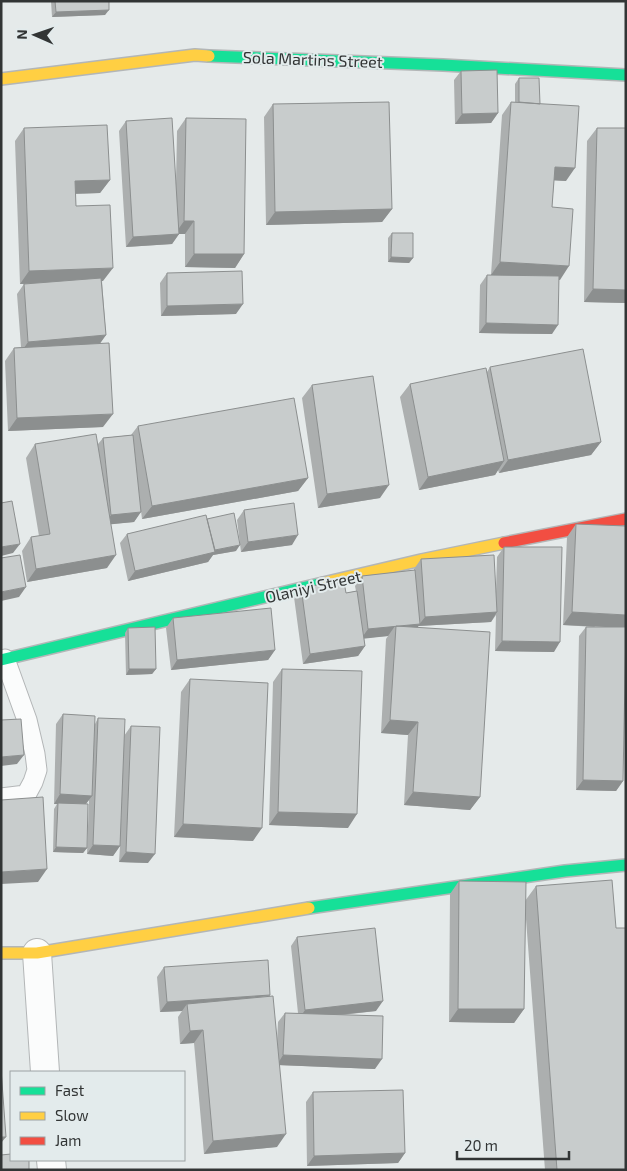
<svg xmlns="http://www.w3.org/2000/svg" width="627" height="1171" font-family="'Exo 2',sans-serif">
<rect width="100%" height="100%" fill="#e5eaea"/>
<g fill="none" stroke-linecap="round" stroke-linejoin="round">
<defs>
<path id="lane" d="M1,798L26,795L33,782L37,770L35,754L27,720L5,659"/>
<path id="street" d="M37,953L45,1072
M51,1160L52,1170"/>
<path id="fast" d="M209,56L443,65L626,75
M1,660L323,583
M309,908L565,871L626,865"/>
<path id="slow" d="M1,79L195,55L209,56
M323,583L421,560L504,543
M1,953H37L309,908"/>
<path id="jam" d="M504,543L626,519"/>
</defs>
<use href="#lane" stroke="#b3b6b7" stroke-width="21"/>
<use href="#street" stroke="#b3b6b7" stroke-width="30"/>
<use href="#fast" stroke="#b3b6b7" stroke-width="14"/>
<use href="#slow" stroke="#b3b6b7" stroke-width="14"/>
<use href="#jam" stroke="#b3b6b7" stroke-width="14"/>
<use href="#lane" stroke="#fbfcfc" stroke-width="19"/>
<use href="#street" stroke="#fbfcfc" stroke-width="28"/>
<use href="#fast" stroke="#16e098" stroke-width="11"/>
<use href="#slow" stroke="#ffcf43" stroke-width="11"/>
<use href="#jam" stroke="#f24e42" stroke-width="11"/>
</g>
<path fill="#acafaf" d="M51,1H109L105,15L52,17Z
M461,71L498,113L491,123L455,124L454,80Z
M519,78L540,104L566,181L554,180L552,207L559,280L552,334L479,333L480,285L487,275H491L502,115L511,102H515V84Z
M273,104L392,209L382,222L266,225L264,117Z
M186,118L244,254L235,268L185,267V234H179L172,244L126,247L119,131L126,121L176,183L177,131Z
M24,128L110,180L100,193L75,194L76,206L103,281H102L106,335L99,344L103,427L8,431L5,361L14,348L21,347L17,294L24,284H27H20L15,141Z
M597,128H626V303L584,302L587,141Z
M392,233L413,258L409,263L388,262V238Z
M167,273L236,314L161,316L160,283Z
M490,367L601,442L591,455L499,473L498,470L495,475L419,490L400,397L410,384L487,372Z
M312,385L380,498L318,508L302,398Z
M138,426L308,478L298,491L142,519L141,511L134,522L111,524L107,568L27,582L22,551L31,537L39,536L26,458L35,444H98L103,438L131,435Z
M244,510L292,545L241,552L237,520Z
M207,519L236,551L213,555L208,562L128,581L120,543L127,534Z
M576,524L623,781L616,791L576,790L579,636L586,627H594L563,625L567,537Z
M504,547L554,652L495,651L496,615L491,622L418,626L417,627L480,797L470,810L404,805L408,735L381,733L386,639L388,636L364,638L365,646L358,656L303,664L294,597L301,587L346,593L356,591L355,586L362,576L414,570V569L421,559L496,591L497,557Z
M173,618L275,650L268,660L171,670L166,628Z
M128,628L156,669L152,674L126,675L125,633Z
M282,669L348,828L269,825L273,682Z
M190,679L253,841L174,837L181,692Z
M63,714L95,724L98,718L124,736L131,726L148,863L119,862L120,846L113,856L87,854L89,800L86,804L87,848L83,853L53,852L54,809L57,804H54L56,724Z
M459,881L525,901L536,886L626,1170H545L525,906L524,1009L514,1023L449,1022L450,894Z
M297,937L376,1011L342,1015L375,1069L279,1065L277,1147L204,1154L194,1043L180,1044L178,1017L182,1011L160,1012L157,977L164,967L270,995L277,1043L278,1022L285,1013H298L291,946Z
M313,1092L405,1153L398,1163L307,1166L306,1102Z"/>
<path fill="#8c8f8f" d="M109,10L105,15L52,17L56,12Z
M498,113L491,123L455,124L462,114Z
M555,167L575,168L566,181L546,180Z
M110,180L100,193L66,194L75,181Z
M392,209L382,222L266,225L275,212Z
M184,221H194L185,234H175Z
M179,234L172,244L126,247L133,237Z
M194,254H244L235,268L185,267Z
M391,257L413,258L409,263L388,262Z
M500,262L569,266L560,280L491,275Z
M113,268L103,281L20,284L29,271Z
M593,289L626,290V303L584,302Z
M243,304L236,314L161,316L167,306Z
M486,323L558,325L552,334L479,333Z
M106,335L99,345L22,351L28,342Z
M113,414L103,427L8,431L17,418Z
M601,442L591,455L499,473L508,460Z
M504,461L495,475L419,490L428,477Z
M308,478L298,491L142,519L152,506Z
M389,485L380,498L318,508L327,494Z
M141,512L134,522L104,525L111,515Z
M298,535L292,545L241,552L248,542Z
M20,544L13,553L1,556V547Z
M240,545L236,551L213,555L208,562L128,581L135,571L212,551Z
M116,555L107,568L27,582L36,569Z
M26,587L19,597L1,601V592Z
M497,612L491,622L418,626L425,617Z
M572,612L626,615V628L563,625Z
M420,624L413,634L396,626Z
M395,626L388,636L361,639L368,629Z
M502,641L560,642L554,652L495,651Z
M365,646L358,656L303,664L310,654Z
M275,650L268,660L171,670L177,660Z
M129,669H156L152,674L126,675Z
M390,720L418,722L408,735L381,733Z
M24,755L17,764L1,766V757Z
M583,780L623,781L616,791L576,790Z
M413,792L480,797L470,810L404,805Z
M60,794L92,796L85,805L54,804Z
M278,812L357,814L348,828L269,825Z
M183,824L262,828L253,841L174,837Z
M93,845L120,846L113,856L87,854Z
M56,847L87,848L83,853L53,852Z
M126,852L155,854L148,863L119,862Z
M47,869L38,882L1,884V872Z
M270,995L188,1010L187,1004L182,1011L160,1012L167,1002Z
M383,1001L376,1011L299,1019L305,1010Z
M458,1009H524L514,1023L449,1022Z
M203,1030L194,1043L180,1044L190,1031Z
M283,1055L382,1059L375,1069L277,1065Z
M286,1134L277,1147L204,1154L213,1141Z
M1,1137H6L1,1143Z
M405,1153L398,1163L307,1166L314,1156Z"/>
<path fill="#c8cccc" stroke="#8c8f8f" d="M55,1H109V10L56,12Z
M497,70L498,113L462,114L461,71Z
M519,78H539L540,104L519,102Z
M389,102L392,209L275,212L273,104Z
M511,102L579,106L575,168L555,167L552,207L573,209L569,266L500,262Z
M172,118L179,234L133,237L126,121Z
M186,118L246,119L244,254H194V221H184Z
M107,125L110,180L75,181L76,206L110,205L113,268L29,271L24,128Z
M597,128H626V290L593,289Z
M392,233H413V258L391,257Z
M242,271L243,304L167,306V273Z
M487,275L559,276L558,325L486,323Z
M101,278L106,335L28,342L24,284Z
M109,343L113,414L17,418L14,348Z
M583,349L601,442L508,460L490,367Z
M486,368L504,461L428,477L410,384Z
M373,376L389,485L327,494L312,385Z
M294,398L308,478L152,506L138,426Z
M96,434L116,555L36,569L31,537L50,534L35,444Z
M133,435L141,512L111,515L103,438Z
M12,501L20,544L1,547V503Z
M294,503L298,535L248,542L244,510Z
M234,513L240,545L215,550L207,519Z
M206,515L215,552L135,571L127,534Z
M576,524L626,526V615L572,612Z
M504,547H562L560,642L502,641Z
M20,555L26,587L1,592V558Z
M494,555L497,612L425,617L421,559Z
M415,570L420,624L368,629L362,576Z
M344,582L346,593L357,591L365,646L310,654L301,587Z
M271,608L275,650L177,660L173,618Z
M396,626L490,632L480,797L413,792L418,722L390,720Z
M155,627L156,669H129L128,628Z
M586,627H626L623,781L583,780Z
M282,669L362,671L357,814L278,812Z
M190,679L268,683L262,828L183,824Z
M63,714L95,716L92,796L60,794Z
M98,718L125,719L120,846L93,845Z
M21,719L24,755L1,757V720Z
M131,726L160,727L155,854L126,852Z
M43,797L47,869L1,872V800Z
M58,803L88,804L87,848L56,847Z
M612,880L616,928H626V1170H557L536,886Z
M459,881L526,882L524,1009H458Z
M375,928L383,1001L305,1010L297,937Z
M268,960L270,995L167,1002L164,967Z
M273,996L286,1134L213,1141L203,1030L190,1031L187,1004Z
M285,1013L383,1016L382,1059L283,1055Z
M1,1069L6,1137H1Z
M403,1090L405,1153L314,1156L313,1092Z
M11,1154V1160H29V1170H1V1155Z"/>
<g text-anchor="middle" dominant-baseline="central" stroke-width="4" stroke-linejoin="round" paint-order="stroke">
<g font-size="16" fill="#323535" stroke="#e3ebec">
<text transform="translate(313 59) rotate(2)">Sola Martins Street</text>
<text transform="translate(313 586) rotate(-13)">Olaniyi Street</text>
</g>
</g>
<rect width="627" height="1171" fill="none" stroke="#323535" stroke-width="5"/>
<rect x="10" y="1071" width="175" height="90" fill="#e3ebec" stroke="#9ca2a3"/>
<rect x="20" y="1087" width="25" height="8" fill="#16e098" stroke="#9ca2a3"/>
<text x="55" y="1096" font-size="15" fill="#323535">Fast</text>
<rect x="20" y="1112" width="25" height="8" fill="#ffcf43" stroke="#9ca2a3"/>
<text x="55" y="1121" font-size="15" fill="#323535">Slow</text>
<rect x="20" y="1137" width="25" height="8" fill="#f24e42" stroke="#9ca2a3"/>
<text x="55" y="1146" font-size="15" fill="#323535">Jam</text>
<g transform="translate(35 35) rotate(272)" stroke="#e3ebec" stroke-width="4" paint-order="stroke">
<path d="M0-4L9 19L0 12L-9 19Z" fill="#323535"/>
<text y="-8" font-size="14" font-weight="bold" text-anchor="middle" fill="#323535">N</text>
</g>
<path d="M457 1151v8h112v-8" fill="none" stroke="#323535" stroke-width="2.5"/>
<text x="464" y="1151" font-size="15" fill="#323535" stroke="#e3ebec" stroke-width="4" paint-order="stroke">20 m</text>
</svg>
